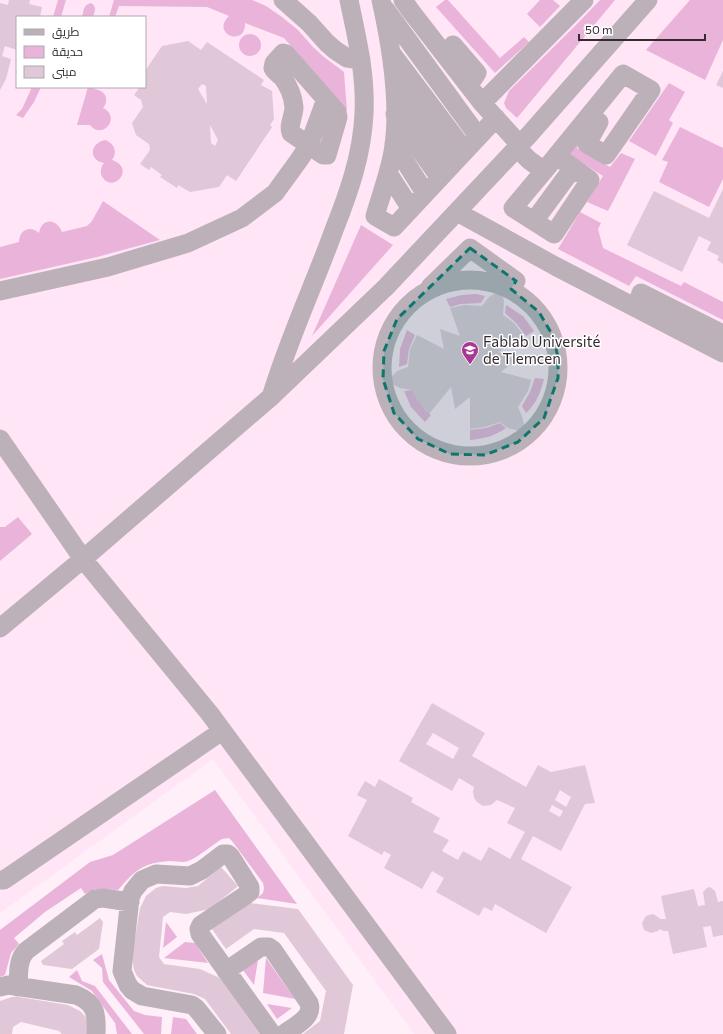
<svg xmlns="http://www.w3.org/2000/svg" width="723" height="1034" font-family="Commissioner,Cairo,sans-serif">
<rect width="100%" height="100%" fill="#feeff9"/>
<path fill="#ffe5f6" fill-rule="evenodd" d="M0,0H723V1034H414L213,759L0,913ZM17,17H145V87H17Z"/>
<path fill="#eab4da" d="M58,0H66L61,17H53Z
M114,0H252L266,6L282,17L298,30L313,47L324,57L344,72L347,111L284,38L245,23C246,48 210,34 229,16L207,7L119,6L115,17H109Z
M445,0H448L500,58L524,37L529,42L495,73L436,7Z
M540,0H553L560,6L540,27L527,14Z
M600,0H615L517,118L506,108L504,103L509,91L574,27Z
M690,0H723V40L705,80L646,50Z
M91,3C97,7 95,11 93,17H82C84,10 83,5 91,3Z
M239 45a11 11 0 1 1 22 0a11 11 0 1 1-22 0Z
M669,83L685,92L669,120L673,123L656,156L629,141Z
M32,87H41L34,102L23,118L16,115L22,109Z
M88,87H94V89C105,90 110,99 103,108C122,117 102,141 90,125H77Z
M680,127L723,148V179L709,207L659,182L668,162L662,160Z
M588,128L577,148L610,167L621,153L635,159L608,211L587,202L603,176L566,153Z
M105,140C114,143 118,151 112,160C136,168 114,193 103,178C99,173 101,167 104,163C88,160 90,143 105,140Z
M103,201L160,240L97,257L0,279V247L19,242C19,230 30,225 39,233C42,217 57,219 62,232L87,226L92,221Z
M580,212L601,223L598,229L603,248L681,286L684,282L723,302V320L636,276L629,286L558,249Z
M361,225L393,245L312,336Z
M476,294L485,296L481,303L461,304L450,307L446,299L462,295Z
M506,305L523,316L534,331L526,336L516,323L505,313Z
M407,330L415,335L409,349L407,364L399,367L400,349Z
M535,378L544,379C541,392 536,404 526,413L522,406L530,392Z
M413,390L425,410L431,415L425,422L411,407L404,391Z
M500,423L506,428C495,436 483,439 470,440V430L486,428Z
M18,517L32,534L0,561V527H5Z
M215,790L297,904L257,898L263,893L264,888L263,883L232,841L229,838L222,839C212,845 199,857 188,861C184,863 176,861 170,861C142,863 136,870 118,890L95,889L85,894L81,888L45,912L14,938L19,944L11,953L5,975L0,977V930L90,862L113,855Z
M166,922L177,937L163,948Z
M185,942L195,943L208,963L164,958Z
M102,954L109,980L134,1011L145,1015L162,1017L161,1034H144L103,982L102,968L93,960Z
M266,958L295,999L263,993Z
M258,960L254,985L243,970Z
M77,970L82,981L95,986L132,1034H117L115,1023L92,991L69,977Z
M267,1004L292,1008L277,1019Z
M173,1017L186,1019L197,1034H171Z"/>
<path fill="#e0c8d8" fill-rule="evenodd" d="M9,0H30L29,4L42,7L40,17H17V50L5,46L2,56L11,59L6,79L0,90V3L8,5Z
M188,41L201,50L207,42L264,80L261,85L272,91L274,119L270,125L272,127L236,181L227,175L219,187L190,192L178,185L177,188L160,177L162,175L151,167L149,170L140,164L150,150L149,144L136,135L132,123L143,107L141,100L134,95L140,87H145V71L162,46ZM202,84L206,86L207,104L198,89ZM210,125L218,140L215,146L211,143Z
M723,71V88L716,85Z
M723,189V264L717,260L719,256L707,250L711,242L699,236L682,272L627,245L654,191L709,218Z
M501,290L504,301L503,315L514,323L524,336L498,352L516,360L501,372L531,380L528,391L518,407L522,416L524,424L523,432L508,428L500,422L485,427L470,429V397L455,409L451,387L429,414L418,401L411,390L400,388L387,381L397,371L408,367L410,349L417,335L444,349L440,329L460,336L450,308L464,305L482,306L489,297Z
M432,703L485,733L472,756L526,787L538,765L551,772L585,765L595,803L585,804L561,851L533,836L521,859L572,887L546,933L495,904L492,911L484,907L479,916L436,892L444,878L432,871L422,889L384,868L391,855L384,851L382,855L348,836L367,800L357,795L365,781L375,787L379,779L413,798L411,802L440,818L433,832L449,840L442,851L458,860L463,851L481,861L489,847L510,859L525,832L507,823L515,808L497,800L491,805L483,806L477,802L474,798L473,791L474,787L459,778L452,791L399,761ZM433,733L459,748L453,759L426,744ZM560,790L571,797L566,807L555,800ZM552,805L563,811L560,817L549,811Z
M221,867L238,886L210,909L186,914L170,912L163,917L159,957L164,964L200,969L222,979L262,1034H231L205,999L194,994L147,985L137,976L134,970L132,957L140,908L146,896L156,888L163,886L186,888L198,886Z
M710,887L715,891L718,902L723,901V935L713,937L711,926L703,927L707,947L673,954L668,931H663L660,929L658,931L651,933L644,930L642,923L646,916L653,914L661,919H666L661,896L694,889L698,906L705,905L703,892L707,888Z
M249,903L298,909L353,985L344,1034H303L320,1021L326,991L284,933L254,929L226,949L212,929Z
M100,918L103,922L99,949L72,969L43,965L41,961L64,944L62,941L75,932L77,935Z
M12,997H19L68,1005L80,1011L85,1016L88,1022L89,1034H62L59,1031L21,1022L13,1027L12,1034H0V1001Z"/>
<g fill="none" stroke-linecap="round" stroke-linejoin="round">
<path stroke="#bcb1b9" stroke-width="19" d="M283,0L309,23L327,43L335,50L347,58L361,60
M381,0C391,45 401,106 393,152C389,174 381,195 375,216L394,227L496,118
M403,0L410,10L482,103L520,145
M386,10L478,136
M453,45L477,73L469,85
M283,53L286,54L337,112L338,117L327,155H323L291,133C288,125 294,116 294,107C293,97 289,86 282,77C279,74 275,72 273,68L274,63Z
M392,54L465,151
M395,83L453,164
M482,103L584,0
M395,114L440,178
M394,144L425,193
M517,148L529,160L544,171C570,139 597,106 623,74L651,90L606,155L587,144L599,122L588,117
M544,171L513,208L554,234L590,180L557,156
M388,173L411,209
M457,212L555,266L723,353
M534,221L573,168
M382 368a88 88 0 1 1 176 0a88 88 0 1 1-176 0Z
M430,287L470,248L516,281L511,290
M0,291L108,267L188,243L242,218L275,193L299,160L309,145L326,99
M636,308L641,293L723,334
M272,394C289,338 314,285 334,230C349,192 362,155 364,114C366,74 357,39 349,0
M0,439L83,559L210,714L447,1034
M0,628L83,559L272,396L386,287L528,136L648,0
M0,880H4L222,731
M226,971L261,947H269L273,950L309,1003C314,1018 294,1026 284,1034
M0,987L8,985L76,995C96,1003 97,1014 96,1034
M18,987C19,975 17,960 26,951L95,899L103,898L130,902
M217,1034L196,1008L192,1005L142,996L132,990L128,985L122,971L130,898L133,891L142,880L156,874L190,876L202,870L223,854H228L231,857L250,887V892L246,895L201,925L199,929L200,934L272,1034"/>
</g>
<path fill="#0f766e" fill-opacity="0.2" stroke="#0f766e" stroke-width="3" stroke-dasharray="8 5" stroke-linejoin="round" d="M470,248L516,281L511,289L539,312L553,336L558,357V378L544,418L518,442L485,455L450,454L418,439L394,413L383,379L384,351L397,319Z"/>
<defs>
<symbol id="university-pin" viewBox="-11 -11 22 30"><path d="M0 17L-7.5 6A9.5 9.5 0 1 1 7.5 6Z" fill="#a93690" stroke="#fff"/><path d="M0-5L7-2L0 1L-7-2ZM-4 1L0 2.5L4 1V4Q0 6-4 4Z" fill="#fff"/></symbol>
</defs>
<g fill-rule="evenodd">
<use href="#university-pin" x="460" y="340" width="20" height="27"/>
</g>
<g text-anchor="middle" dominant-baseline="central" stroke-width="3" stroke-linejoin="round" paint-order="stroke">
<g font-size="15" fill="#342b31" stroke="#fff" text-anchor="start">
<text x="483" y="341">Fablab Université<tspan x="483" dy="17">de Tlemcen</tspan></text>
</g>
</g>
<rect x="16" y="16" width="130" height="72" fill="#ffffff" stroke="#aeaaad"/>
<rect x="24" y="29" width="20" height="6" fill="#bcb1b9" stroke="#aeaaad"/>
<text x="52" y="36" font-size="12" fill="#342b31">طريق</text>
<rect x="24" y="46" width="20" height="12" fill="#eab4da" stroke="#aeaaad"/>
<text x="52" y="56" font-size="12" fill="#342b31">حديقة</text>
<rect x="24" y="66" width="20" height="12" fill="#e0c8d8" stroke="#aeaaad"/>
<text x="52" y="76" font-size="12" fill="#342b31">مبنى</text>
<path d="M579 34v6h126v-6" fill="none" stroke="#342b31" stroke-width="2"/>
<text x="585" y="34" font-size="12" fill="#342b31" stroke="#ffffff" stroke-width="3" paint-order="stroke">50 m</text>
</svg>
